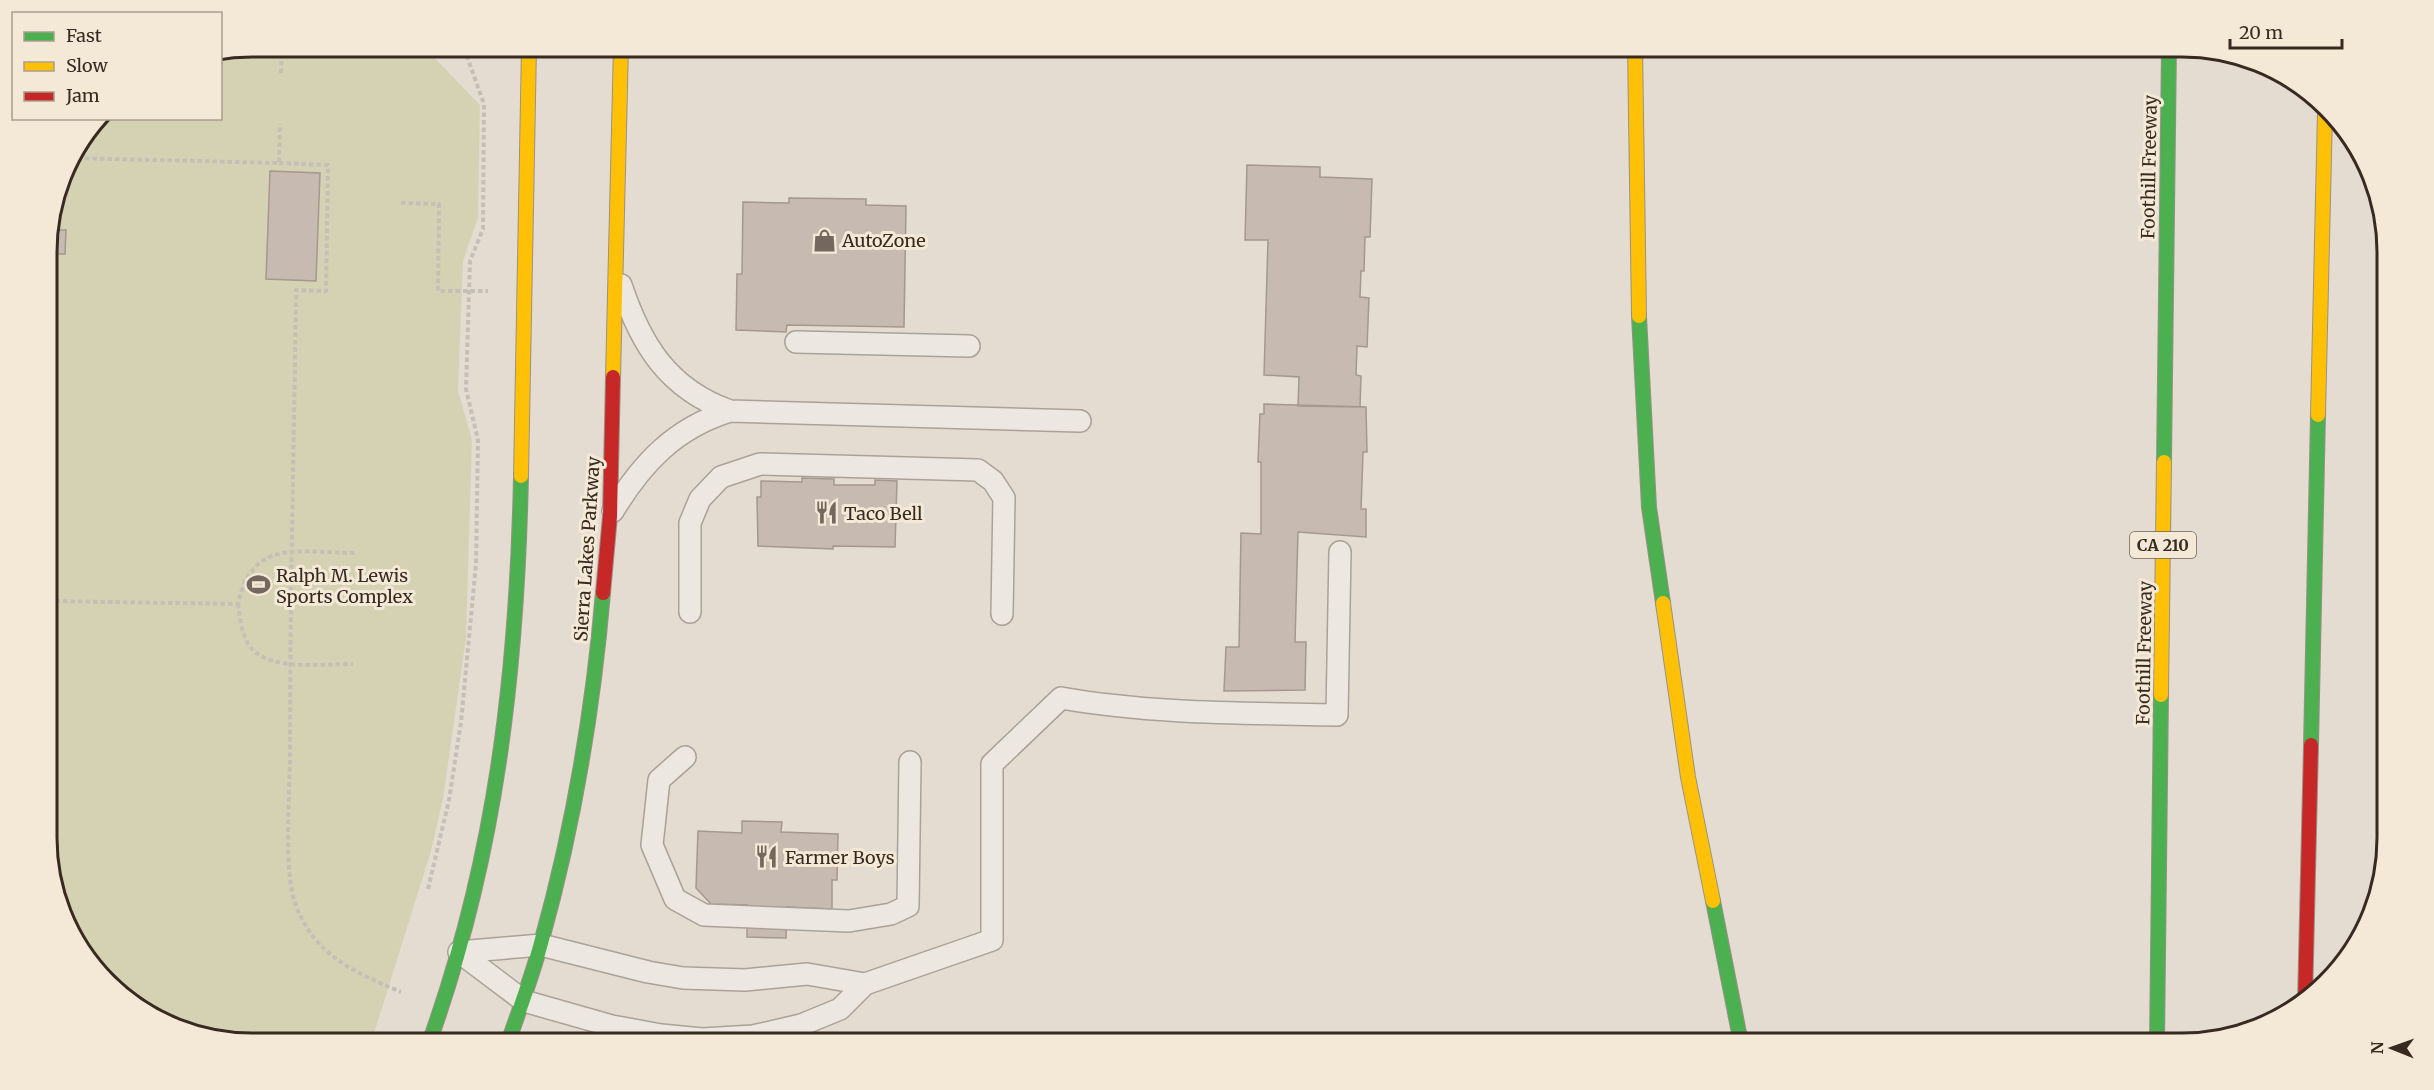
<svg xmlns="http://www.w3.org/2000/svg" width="2434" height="1090" font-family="Merriweather,serif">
<rect width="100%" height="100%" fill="#e4dcd0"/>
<path fill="#d5d2b3" d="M252,46L424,47L480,105L478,218L463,261L458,391L472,440L466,638L443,799L431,851L371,1043H252L174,1028L89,963L48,865L47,238L68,161L100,119L220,118L221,53Z"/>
<path fill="#c7bab1" stroke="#a4988f" stroke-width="1.5" d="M1247,165L1320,167V177L1372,179L1370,237H1365L1364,271H1361L1360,297L1369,298L1367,347L1357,346L1356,375L1361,376L1360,407L1298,406L1299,377L1264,375L1268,240H1245Z
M270,171L320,173L316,281L266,279Z
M789,198L866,199V205L906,206L904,327L787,325L786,332L736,330L737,274H742L743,202L789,203Z
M49,230H66L65,254H47Z
M1264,404L1366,407L1367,452H1363L1361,509H1366V537L1298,532L1295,642H1306L1305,690L1224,691L1226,647H1239L1241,533L1261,534V462H1258L1260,414H1264Z
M802,478L834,479V485H875V480L897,481L895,547L833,546V549L758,546L757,497H761V481L802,482Z
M742,821L782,822L781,832L838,834L837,880H832V909L787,907L786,938L747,937V905L711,904L696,888L698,831L742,833Z"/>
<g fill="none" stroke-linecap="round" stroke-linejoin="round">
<defs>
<path id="lane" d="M621,285C641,345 668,389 730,411L1080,421
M796,342L969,346
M613,511C642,463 675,428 730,411
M690,612V523L700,499L721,477L760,464L978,470L993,481L1004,498L1002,614
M685,757L659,780L652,845L675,899L704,915L849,921L891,914L908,906L910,762
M459,952L524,1001L612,1026L661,1035L702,1039L753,1036L801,1025L840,1009L865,984L992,940V764L1061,698C1152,714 1245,713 1337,715L1340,552
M459,952L541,945L648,972L683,978L745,980L807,974L865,984"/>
<path id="fast" d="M1639,316L1649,507L1663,603
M2164,462L2169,46
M2311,745L2318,415
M1713,901L1741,1043
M429,1043C496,857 517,673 521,476
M508,1043C519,1010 532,977 541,943C573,829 593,711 603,593
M2157,1043L2161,695"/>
<path id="slow" d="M1635,46L1639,316
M613,377L621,46
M2318,415L2325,112
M521,476L529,46
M1663,603L1688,777L1713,901
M2161,695L2164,462"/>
<path id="jam" d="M603,593L610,516L613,377
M2305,1002L2311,745"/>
</defs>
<use href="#lane" stroke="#aaa298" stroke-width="24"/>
<use href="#fast" stroke="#999188" stroke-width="16"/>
<use href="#slow" stroke="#999188" stroke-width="16"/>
<use href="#jam" stroke="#999188" stroke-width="16"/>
<path stroke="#c5bfb8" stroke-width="4" stroke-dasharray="4.5 3" stroke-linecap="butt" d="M281,73L282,46
M70,158L279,163L280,124
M279,163L328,165L326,291L296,290C294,444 290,598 290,753C290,791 283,873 296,906C316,957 355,972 401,992
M401,203L439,204L438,291H488
M48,601L238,604C252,537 300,553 355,553
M238,604C240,617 241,633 249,645C266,672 324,664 353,664
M428,889L449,800L461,722L476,564L478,440L466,389L470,261L483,229L484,104L464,48L461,46"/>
<use href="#lane" stroke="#ece8e1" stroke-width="21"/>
<use href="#fast" stroke="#4caf50" stroke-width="14"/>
<use href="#slow" stroke="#ffc107" stroke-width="14"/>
<use href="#jam" stroke="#c62828" stroke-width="14"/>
</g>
<defs>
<symbol id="shop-bare" viewBox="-9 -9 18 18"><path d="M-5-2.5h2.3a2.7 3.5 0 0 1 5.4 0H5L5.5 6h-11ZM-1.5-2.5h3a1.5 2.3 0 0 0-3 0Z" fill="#74685e" stroke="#f4e9d7" stroke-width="2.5" paint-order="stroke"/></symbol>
<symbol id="restaurant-bare" viewBox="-9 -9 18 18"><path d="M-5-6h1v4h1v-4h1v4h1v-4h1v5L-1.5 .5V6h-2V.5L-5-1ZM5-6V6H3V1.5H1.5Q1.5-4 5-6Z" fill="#74685e" stroke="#f4e9d7" stroke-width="2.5" paint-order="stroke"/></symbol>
<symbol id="stadium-bare" viewBox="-9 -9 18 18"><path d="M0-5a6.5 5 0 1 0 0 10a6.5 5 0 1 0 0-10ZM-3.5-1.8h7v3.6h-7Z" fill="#74685e" stroke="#f4e9d7" stroke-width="2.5" paint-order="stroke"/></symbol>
</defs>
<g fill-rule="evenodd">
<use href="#shop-bare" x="808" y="224" width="33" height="33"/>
<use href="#restaurant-bare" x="810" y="496" width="33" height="33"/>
<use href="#stadium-bare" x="242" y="568" width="33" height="33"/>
<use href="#restaurant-bare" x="750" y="840" width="33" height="33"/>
</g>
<g text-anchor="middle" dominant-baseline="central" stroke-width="6" stroke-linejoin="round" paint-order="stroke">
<rect fill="#f4e9d7" stroke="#706358" stroke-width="1.5" x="2130" y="532" width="66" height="26" rx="4.5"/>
<g font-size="16" font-weight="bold" fill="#382a21">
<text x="2163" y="545">CA 210</text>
</g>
<g font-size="18" fill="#382a21" stroke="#f4e9d7">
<text transform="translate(2149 167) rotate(-89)">Foothill Freeway</text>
<text transform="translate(587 549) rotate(-86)">Sierra Lakes Parkway</text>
<text transform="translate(2144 653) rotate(-89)">Foothill Freeway</text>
</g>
<g font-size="18" fill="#382a21" stroke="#f4e9d7" text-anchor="start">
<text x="842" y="240">AutoZone</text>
<text x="844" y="513">Taco Bell</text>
<text x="276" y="575">Ralph M. Lewis<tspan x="276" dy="21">Sports Complex</tspan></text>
<text x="785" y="857">Farmer Boys</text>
</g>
</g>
<path d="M0 0H2434V1090H0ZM252 57H2182A195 195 0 0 1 2377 252V838A195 195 0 0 1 2182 1033H252A195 195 0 0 1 57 838V252A195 195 0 0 1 252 57Z" fill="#f4e9d7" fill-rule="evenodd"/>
<path fill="none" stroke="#382a21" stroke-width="3" d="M252 57H2182A195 195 0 0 1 2377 252V838A195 195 0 0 1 2182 1033H252A195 195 0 0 1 57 838V252A195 195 0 0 1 252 57Z"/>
<rect x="12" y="12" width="210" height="108" fill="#f4e9d7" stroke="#a99d8e" stroke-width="1.5"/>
<rect x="24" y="32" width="30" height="9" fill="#4caf50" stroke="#a99d8e" stroke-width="1.5"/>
<text x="66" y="42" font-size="18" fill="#382a21">Fast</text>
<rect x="24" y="62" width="30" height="9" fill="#ffc107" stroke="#a99d8e" stroke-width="1.5"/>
<text x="66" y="72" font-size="18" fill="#382a21">Slow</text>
<rect x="24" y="92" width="30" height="9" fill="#c62828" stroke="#a99d8e" stroke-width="1.5"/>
<text x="66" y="102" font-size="18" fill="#382a21">Jam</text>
<g transform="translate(2392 1048) rotate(271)" stroke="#f4e9d7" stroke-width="4.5" paint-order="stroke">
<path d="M0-4.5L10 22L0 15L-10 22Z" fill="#382a21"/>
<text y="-9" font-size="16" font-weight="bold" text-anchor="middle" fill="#382a21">N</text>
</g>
<path d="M2230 39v9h112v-9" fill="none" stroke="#382a21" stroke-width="3"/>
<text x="2239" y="39" font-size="18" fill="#382a21" stroke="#f4e9d7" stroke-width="4.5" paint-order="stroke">20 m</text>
</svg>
